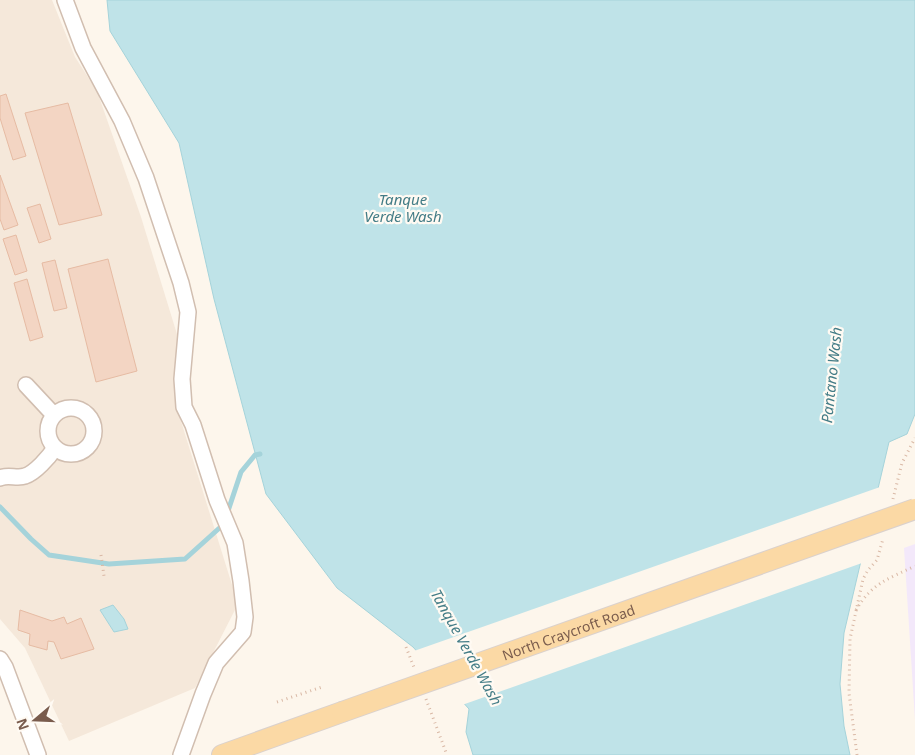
<svg xmlns="http://www.w3.org/2000/svg" width="915" height="755" font-family="'Noto Sans',sans-serif">
<rect width="100%" height="100%" fill="#fdf6ec"/>
<path fill="#f5e8da" d="M0,0H52L75,57L97,91L141,217L184,357L175,402L238,604L195,688L69,741L25,648L0,619Z"/>
<path fill="#f3e8fa" d="M915,544V720L904,548Z"/>
<path fill="#bfe3e8" stroke="#a5d3da" d="M107,0H915V414L907,434L889,442L844,633L840,684L844,726L850,755H473L466,732L469,709L413,647L337,588L266,494L214,299L179,143L110,31Z
M113,605L124,619L128,629L114,632L100,610Z"/>
<path fill="#fdf6ec" d="M880,487L862,563L462,705L414,651Z"/>
<g fill="none" stroke-linecap="round" stroke-linejoin="round">
<path stroke="#a5d3da" stroke-width="5" d="M0,507L31,539L49,555L109,564L185,559L225,523
M227,514L241,472L255,455L260,454"/>
</g>
<path fill="#f3d5c3" stroke="#e6bba3" d="M6,94L26,156L13,160L0,118V96Z
M68,103L102,215L59,225L25,113Z
M0,175L18,225L4,230L0,219Z
M40,204L51,239L39,243L27,208Z
M16,235L27,271L15,275L3,239Z
M108,259L137,371L96,382L68,269Z
M55,260L67,308L54,311L42,263Z
M27,279L43,337L30,341L14,283Z
M20,610L52,621L64,617L67,624L81,618L94,649L61,659L54,642L48,641L47,650L29,645L30,634L18,630Z"/>
<g fill="none" stroke-linecap="round" stroke-linejoin="round">
<defs>
<path id="minor" d="M65,0L83,48L122,121L146,178L181,283L188,312L182,379L184,407L193,425L217,500L235,543L241,581L245,617L243,632L216,663L203,694L181,755
M26,385L54,415
M48 431a23 23 0 1 1 46 0a23 23 0 1 1-46 0Z
M0,478C8,474 17,479 25,476C35,473 49,457 55,448
M0,659L5,667L38,755"/>
<path id="major" d="M222,755L342,712"/>
</defs>
<use href="#minor" stroke="#d1beb0" stroke-width="18"/>
<use href="#major" stroke="#dad1cd" stroke-width="22"/>
<path stroke="#d9b8a5" stroke-width="3" stroke-dasharray="1 4" stroke-linecap="butt" d="M893,499L902,463L915,438
M101,555L104,576
M856,610C872,583 888,579 915,566
M406,647L415,670
M426,699L447,755
M277,702L322,687
M857,755L849,693L850,639L863,579L868,570L877,560L883,539"/>
<use href="#minor" stroke="#fff" stroke-width="15"/>
<use href="#major" stroke="#fbd9a5" stroke-width="20"/>
<defs>
<g id="major-bridge">
<path id="s1" d="M342,712L915,509"/>
</g>
</defs>
<use href="#major-bridge" stroke="#dad1cd" stroke-width="22" stroke-linecap="butt"/>
<use href="#major-bridge" stroke="#fbd9a5" stroke-width="20"/>
</g>
<g text-anchor="middle" dominant-baseline="central" stroke-width="4.5" stroke-linejoin="round" paint-order="stroke">
<g font-size="14" fill="#7a5c4d" stroke="#fffaf3">
<text stroke="none"><textPath href="#s1" startOffset="240">North Craycroft Road</textPath></text>
</g>
<g font-size="15" font-style="italic" fill="#437c86" stroke="#fffaf3">
<text x="403" y="199">Tanque<tspan x="403" dy="17">Verde Wash</tspan></text>
<text transform="translate(831 375) rotate(-84)">Pantano Wash</text>
<text transform="translate(467 647) rotate(61)">Tanque Verde Wash</text>
</g>
</g>
<g transform="translate(35 720) rotate(251)" stroke="#fffaf3" stroke-width="4" paint-order="stroke">
<path d="M0-4L9 19L0 12L-9 19Z" fill="#7a5c4d"/>
<text y="-8" font-size="14" font-weight="bold" text-anchor="middle" fill="#7a5c4d">N</text>
</g>
</svg>
